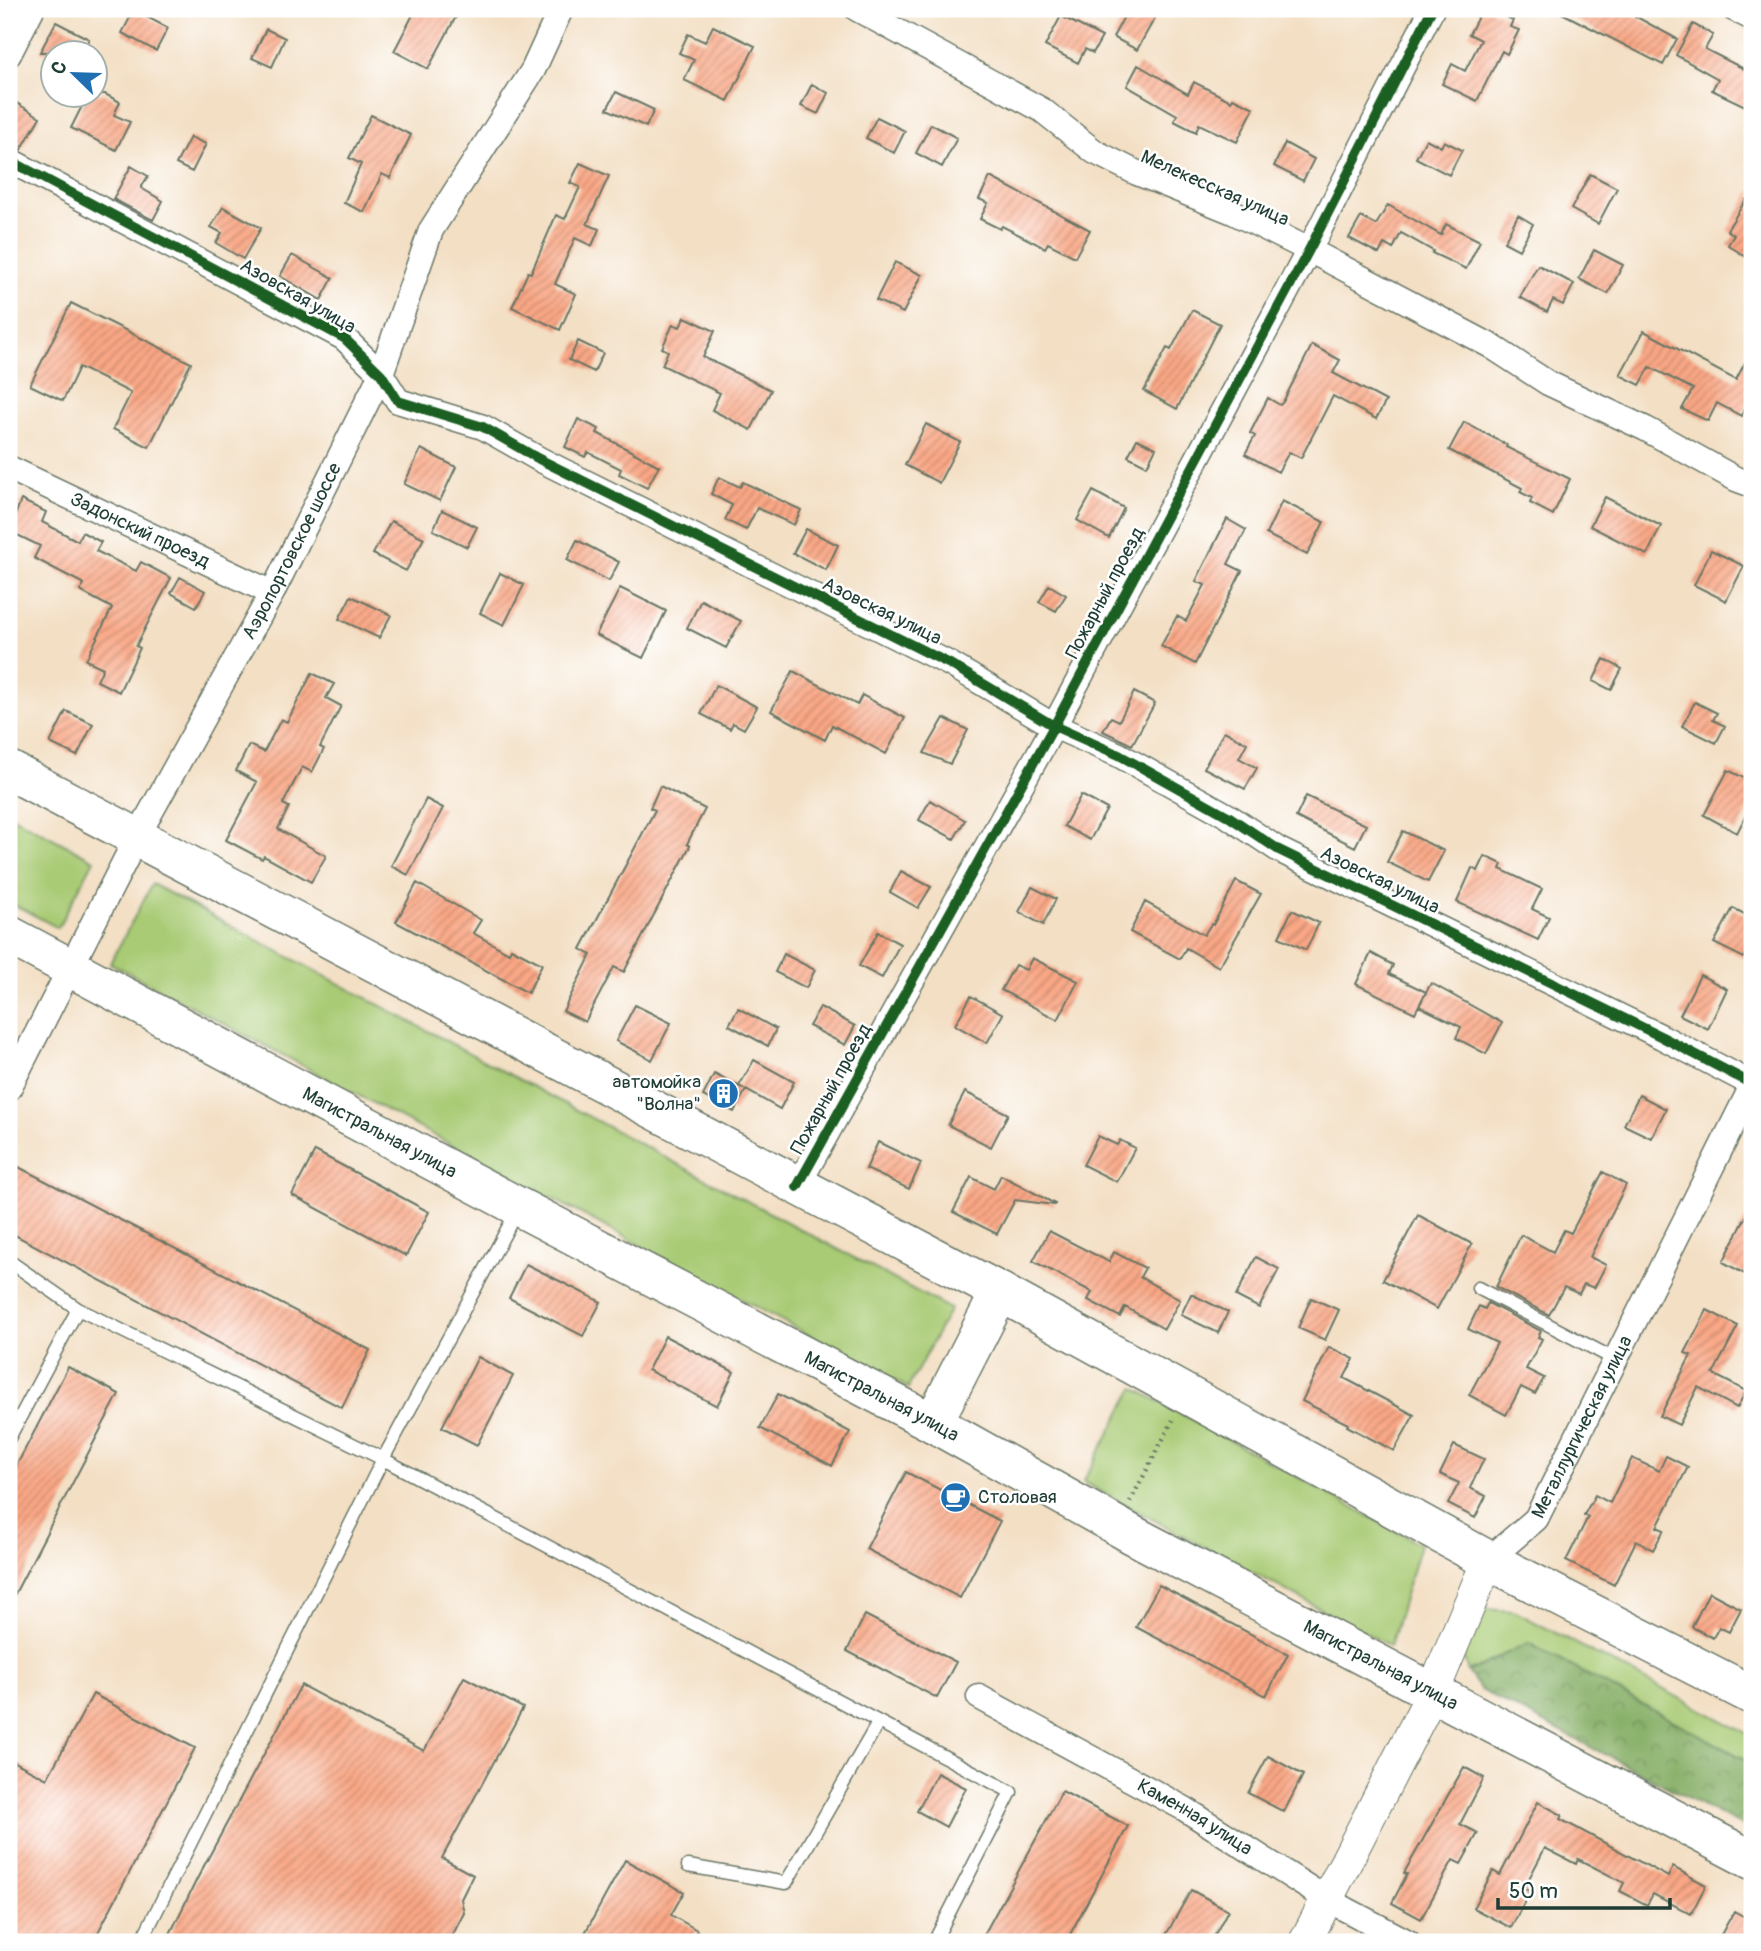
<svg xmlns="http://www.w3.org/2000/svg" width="1761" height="1951" font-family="Pangolin,sans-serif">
<defs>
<pattern id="forest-crowns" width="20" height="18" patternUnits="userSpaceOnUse" patternTransform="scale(1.75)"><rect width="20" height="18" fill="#86af66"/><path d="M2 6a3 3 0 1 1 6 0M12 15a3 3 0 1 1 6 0" fill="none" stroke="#6d9055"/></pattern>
<pattern id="building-hatch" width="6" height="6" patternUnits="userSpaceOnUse" patternTransform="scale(1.75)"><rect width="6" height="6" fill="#faa785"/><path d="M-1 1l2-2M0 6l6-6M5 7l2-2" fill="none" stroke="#ca896e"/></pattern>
</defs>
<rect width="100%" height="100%" fill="#fff"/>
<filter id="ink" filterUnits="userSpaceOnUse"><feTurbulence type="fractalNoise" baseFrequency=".0143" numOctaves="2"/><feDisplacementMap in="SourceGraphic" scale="14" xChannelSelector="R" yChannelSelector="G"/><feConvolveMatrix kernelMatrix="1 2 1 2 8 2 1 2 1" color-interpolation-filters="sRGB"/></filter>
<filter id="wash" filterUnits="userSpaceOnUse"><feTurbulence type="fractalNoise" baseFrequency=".00686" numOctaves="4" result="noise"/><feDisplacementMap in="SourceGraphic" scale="28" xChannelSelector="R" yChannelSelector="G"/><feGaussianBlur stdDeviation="1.57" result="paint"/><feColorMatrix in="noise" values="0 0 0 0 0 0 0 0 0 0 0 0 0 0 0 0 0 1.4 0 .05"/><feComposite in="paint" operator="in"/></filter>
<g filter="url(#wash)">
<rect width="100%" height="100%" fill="#f3dfc4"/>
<path fill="#a9cb74" stroke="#648454" stroke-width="2" d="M9,815L94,860L58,928L9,902Z
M152,884L950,1309L908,1388L110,963Z
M1134,1388L1420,1544L1390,1646L1083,1482Z
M1483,1609L1514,1611L1752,1736V1763L1528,1643L1468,1672L1462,1652Z"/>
<path fill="url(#forest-crowns)" stroke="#52764d" stroke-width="2" d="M1528,1643L1752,1763V1831L1481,1690L1468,1672Z"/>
<g id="blocks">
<path fill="url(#building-hatch)" d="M416,9H460L428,69L394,51Z
M1128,9H1143L1156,16L1137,50L1113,37Z
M1482,9H1490L1513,20L1510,27L1519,30L1507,54L1502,51L1477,101L1442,84L1452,64L1465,71L1481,40L1469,34Z
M1554,9H1622L1677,39L1663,65Z
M134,10L168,28L156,51L122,33Z
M1061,16L1102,37L1093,53L1085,49L1078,63L1045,46Z
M56,22L89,39L82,52H40Z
M1693,24L1713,35L1705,49L1752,73V91L1745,106L1712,90L1718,79L1676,55Z
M713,26L755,46L728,101L684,80L694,60L679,53L688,34L705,42Z
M266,29L285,38L272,67L252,58Z
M1138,65L1188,94L1194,82L1231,101L1233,98L1254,108L1237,142L1199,124L1196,132L1174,121L1177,115L1127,86Z
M812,84L828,93L818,114L801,106Z
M616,92L654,110L646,127L607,109Z
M88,94H105L120,102L114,115L130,122L116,150L71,128Z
M15,102L40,117L21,150L9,145V113Z
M371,115L411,135L390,178L382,174L364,212L344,203L361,164L349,158Z
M877,117L905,131L894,153L866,138Z
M931,124L957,138L942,167L916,153Z
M190,137L206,144L192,172L176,164Z
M1426,139L1441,147L1444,141L1462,150L1449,175L1416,158Z
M1285,143L1314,159L1303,181L1274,166Z
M580,163L609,176L587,224L599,229L592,246L575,238L555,284L576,294L560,330L512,307L528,272L531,273L556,215L565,219L580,187L570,183Z
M131,166L148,176L141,188L163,201L153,220L113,199Z
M1590,174L1617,188L1598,224L1571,209Z
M990,177L1090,230L1075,257L1048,243L1045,248L1002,226L1000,229L980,219L988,203L979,199Z
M1752,190V261L1728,245L1734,235L1727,230Z
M1388,205L1441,235L1446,224L1480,241L1466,269L1432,253L1433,251L1401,233L1393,249L1384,244L1379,254L1349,238L1361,217L1376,225Z
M223,207L261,228L243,259L216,243L222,233L211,227Z
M1518,215L1533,224L1519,250L1504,242Z
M1594,250L1623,265L1608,294L1579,279Z
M292,255L333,278L321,300L280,276Z
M895,262L922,275L903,313L876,300Z
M1538,265L1574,284L1563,305L1553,300L1547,312L1520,297Z
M71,303L191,363L149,447L113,429L131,393L79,367L63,401L30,385Z
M1192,310L1220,324L1177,409L1144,391L1167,348L1171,350Z
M685,317L715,331L703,357L771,390L751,430L712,410L720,393L662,365L668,351L662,348L673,324L680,327Z
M1644,331L1736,380L1752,349V395L1741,416L1717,403L1708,421L1682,409L1693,389L1650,367L1640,385L1620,375Z
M578,341L603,353L594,372L569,360Z
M1312,345L1340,360L1333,373L1386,401L1376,419L1333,396L1301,458L1289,452L1278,472L1245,454L1255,436L1250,433L1268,398L1280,405L1283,402Z
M578,419L599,429L597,433L659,466L647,488L619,474L621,469L588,452L585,457L565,447Z
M1464,422L1507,445L1506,447L1570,479L1553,515L1530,503L1532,498L1520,492L1522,488L1449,450Z
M926,424L960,442L939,483L905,465Z
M1137,439L1156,448L1147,466L1128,456Z
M421,449L456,467L440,501L404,484Z
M719,477L740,487L743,482L801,510L794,525L757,508L746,530L725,520L732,505L711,494Z
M1093,491L1124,508L1109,538L1077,520Z
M1605,497L1661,526L1647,555L1590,526Z
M21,500L46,512L42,522L78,541L82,532L101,542L96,551L136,571L141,562L171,578L136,646L140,648L119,692L97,681L103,668L86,660L112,608L80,591L84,584L34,558L40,546L9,531Z
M1282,501L1324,522L1307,555L1266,534Z
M442,510L477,527L467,547L433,530Z
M1227,519L1246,530L1228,564L1242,571L1195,664L1161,646L1177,616L1186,621L1205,585L1196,581Z
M391,521L424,538L406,571L373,554Z
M806,529L838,545L826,570L793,553Z
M577,540L619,562L609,581L567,560Z
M1711,550L1744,566L1726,601L1694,585Z
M500,573L524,585L504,625L480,613Z
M180,577L205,591L196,607L171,593Z
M1049,585L1066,595L1056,611L1039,602Z
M620,588L666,611L643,658L596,635Z
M351,596L391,615L379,638L339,619Z
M701,600L741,621L726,648L687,628Z
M1604,659L1622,669L1611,690L1593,681Z
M793,671L857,705L862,695L905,718L886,754L832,725L825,740L771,711Z
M312,673L334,684L326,698L341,706L320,747L324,749L312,772L302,767L283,804L289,807L278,829L326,856L311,882L264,856L262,859L226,840L257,782L236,771L249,745L264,752L281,719L287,722Z
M716,685L757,707L744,729L733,723L730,729L701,714Z
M1134,692L1155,703L1132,745L1103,731L1111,717L1119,721Z
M1695,702L1717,713L1713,720L1725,726L1716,743L1682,726Z
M66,711L93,724L77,756L50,743Z
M944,718L968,730L950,764L924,753Z
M1224,731L1247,743L1239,758L1257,768L1245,789L1204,768Z
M1728,770L1752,782V803L1737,833L1704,815Z
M660,786L705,809L687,844L690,846L624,972L614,967L585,1022L563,1011L591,955L581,949L655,810L650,808Z
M1081,795L1107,809L1090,840L1064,826Z
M1306,796L1366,825L1355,847L1296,817Z
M426,799L443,808L408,875L391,866Z
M930,800L965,820L954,839L919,820Z
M1403,831L1444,851L1428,882L1387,862Z
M1485,856L1502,864L1500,869L1542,889L1532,909L1549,917L1538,940L1457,902L1472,868L1478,871Z
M901,871L931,887L918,908L890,892Z
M1236,881L1261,894L1219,967L1186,948L1180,959L1130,932L1145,902L1204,935L1211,924L1213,925Z
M417,883L481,920L473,933L509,953L511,948L542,964L528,993L396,922Z
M1032,887L1056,899L1043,925L1019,912Z
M1733,908L1752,918V942L1744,958L1714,943Z
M1292,910L1319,923L1306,950L1279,937Z
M878,932L900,944L882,978L859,966Z
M1371,953L1393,965L1389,974L1426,992L1415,1013L1356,984Z
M784,954L815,970L806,988L775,972Z
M1032,958L1078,981L1058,1020L1001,990L1015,965L1026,970Z
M1700,975L1727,989L1708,1029L1680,1015Z
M1431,983L1502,1023L1486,1054L1456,1038L1461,1027L1419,1006Z
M971,996L1003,1014L987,1043L955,1025Z
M635,1005L671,1023L652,1060L616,1041Z
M820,1007L855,1026L845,1045L809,1026Z
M738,1008L776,1029L768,1046L729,1025Z
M754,1060L794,1082L780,1109L739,1086Z
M714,1074L746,1090L734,1112L703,1096Z
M965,1092L1008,1114L991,1147L948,1125Z
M1639,1095L1666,1109L1651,1138L1624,1125Z
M1098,1136L1117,1145L1120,1140L1135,1148L1117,1182L1083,1165Z
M878,1142L921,1163L909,1189L866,1169Z
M315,1151L429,1212L406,1256L292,1195Z
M9,1162L370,1350L342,1408L9,1232Z
M1603,1172L1626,1185L1590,1257L1606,1265L1594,1288L1584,1284L1579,1294L1564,1287L1549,1315L1496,1287L1521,1235L1553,1252L1564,1230L1571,1233Z
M1001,1175L1055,1204L1054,1205L1015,1200L997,1234L953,1212L971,1177L994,1189Z
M1752,1205V1278L1723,1262Z
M1418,1215L1472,1244L1437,1309L1383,1280Z
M1049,1231L1109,1262L1114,1252L1145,1268L1140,1277L1180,1300L1164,1329L1125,1307L1120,1317L1088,1300L1092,1292L1033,1261Z
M1256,1257L1279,1269L1259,1308L1236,1296Z
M526,1264L601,1302L583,1336L509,1298Z
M1191,1294L1228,1312L1218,1333L1181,1315Z
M1311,1298L1339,1310L1325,1340L1298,1328Z
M1488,1303L1541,1331L1538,1337L1542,1339L1526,1369L1544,1378L1535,1394L1521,1387L1506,1415L1469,1395L1497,1343L1468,1329L1479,1306L1485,1309Z
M1707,1310L1738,1326L1713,1374L1746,1391L1737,1408L1698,1387L1679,1425L1660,1416L1691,1355L1685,1353Z
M665,1336L734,1372L717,1406L648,1370Z
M1329,1347L1354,1359L1344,1378L1414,1415L1394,1451L1347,1426L1348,1424L1302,1401Z
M478,1357L513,1376L477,1445L442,1427Z
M68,1367L119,1394L9,1605V1480Z
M778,1394L850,1432L832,1466L760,1428Z
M1454,1445L1484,1459L1470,1488L1486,1496L1475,1518L1448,1504L1459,1483L1440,1474Z
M1666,1456L1688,1467L1657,1527L1664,1530L1653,1550L1636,1541L1614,1585L1566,1561L1588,1517L1584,1515L1595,1495L1610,1503L1632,1458L1659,1471Z
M906,1472L1000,1521L960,1598L866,1549Z
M1159,1585L1288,1654L1266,1696L1136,1627Z
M1709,1592L1741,1609L1729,1632L1719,1627L1713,1638L1692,1627Z
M865,1615L956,1662L937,1698L847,1651Z
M464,1677L523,1708L442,1858L473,1875L461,1899L464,1913L449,1942H166L198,1877L301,1685L424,1751Z
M93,1694L195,1748L93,1942H9V1759L47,1779Z
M1268,1756L1303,1775L1284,1812L1248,1793Z
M1464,1767L1484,1778L1460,1824L1478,1833L1461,1864L1453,1860L1421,1919L1392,1903L1407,1874L1404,1873Z
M937,1773L966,1788L946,1827L917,1811Z
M1062,1791L1128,1826L1066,1942H980Z
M1538,1802L1562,1815L1560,1819L1668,1877L1673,1867L1706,1885L1691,1914L1653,1894L1647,1905L1620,1891L1624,1883L1619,1880L1578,1859L1576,1864L1545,1848L1524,1888L1530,1891L1511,1928L1473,1908L1493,1871L1500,1875Z
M625,1860L684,1892L671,1915L697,1930L690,1942H580Z
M1191,1890L1228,1910L1211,1942H1162Z
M1734,1911L1752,1921V1942H1717Z"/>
</g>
</g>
<g filter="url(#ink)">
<use href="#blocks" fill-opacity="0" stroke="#697666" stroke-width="2"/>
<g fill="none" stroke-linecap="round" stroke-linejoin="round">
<defs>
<path id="service" d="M517,1211L383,1459L1011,1792L934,1942
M9,1261L78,1309L383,1459L141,1942
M1478,1288L1616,1360
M9,1438L78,1309
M688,1866L786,1883L878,1723"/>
<g id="minor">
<path d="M857,9L1042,110L1095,152L1137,173L1233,212L1309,250L1491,346L1548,383L1646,429L1736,479L1752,485"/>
<path d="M1734,9L1752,18"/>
<path d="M9,54L32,9"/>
<path d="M9,160L344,338L381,374L398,401L483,427L539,459L950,664L1054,726L1119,755L1228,816L1279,850L1662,1037L1752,1084"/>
<path id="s1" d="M9,468L272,593"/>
<path id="s2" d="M9,1088L137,837L272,593L381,374L431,230L533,70L561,9"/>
<path d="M797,1187L1054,726L1309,250L1432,9"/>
<path id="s3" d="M1488,1560L1536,1519L1752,1086"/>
<path id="s4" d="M979,1697L1185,1809L1328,1900L1408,1942"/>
</g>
<path id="tertiary" d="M1305,1942L1433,1692L1488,1560"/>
<g id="primary">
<path d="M9,770L1000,1292L1488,1560L1752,1695"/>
<path id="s5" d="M9,935L519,1207L933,1423L1133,1535L1752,1860"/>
<path d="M933,1423L1000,1292"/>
</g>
</defs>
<use href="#service" stroke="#697666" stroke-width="15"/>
<use href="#minor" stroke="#697666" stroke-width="27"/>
<use href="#tertiary" stroke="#697666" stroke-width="34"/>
<use href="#primary" stroke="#697666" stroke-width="41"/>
<path stroke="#697666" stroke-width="4.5" stroke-dasharray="2 5" stroke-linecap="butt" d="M1130,1502L1173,1420"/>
<use href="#service" stroke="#fff" stroke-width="12"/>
<use href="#minor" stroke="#fff" stroke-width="24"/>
<use href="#tertiary" stroke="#fff" stroke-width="32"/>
<use href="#primary" stroke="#fff" stroke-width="38"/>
<defs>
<path id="cycleway" d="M9,160L344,338L381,374L398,401L483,427L539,459L950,664L1054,726L1119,755L1228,816L1279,850L1662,1037L1752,1084
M797,1187L1054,726L1309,250L1432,9"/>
</defs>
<use href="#cycleway" stroke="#fff" stroke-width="15"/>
<use href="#cycleway" stroke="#1b5e20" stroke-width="10"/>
</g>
</g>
<defs>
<symbol id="building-disc" viewBox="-11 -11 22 22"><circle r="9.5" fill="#1f6fb2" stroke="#fff"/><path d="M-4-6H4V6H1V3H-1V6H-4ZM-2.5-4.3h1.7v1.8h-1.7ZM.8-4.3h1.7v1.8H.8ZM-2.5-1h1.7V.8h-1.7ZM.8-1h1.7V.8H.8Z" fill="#fff"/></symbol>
<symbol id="cafe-disc" viewBox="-11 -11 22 22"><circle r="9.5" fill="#1f6fb2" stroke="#fff"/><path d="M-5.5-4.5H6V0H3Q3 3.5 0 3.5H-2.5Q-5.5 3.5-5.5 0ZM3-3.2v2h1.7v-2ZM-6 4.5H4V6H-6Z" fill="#fff"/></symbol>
</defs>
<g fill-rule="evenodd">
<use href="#building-disc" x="706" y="1076" width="35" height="35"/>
<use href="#cafe-disc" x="938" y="1480" width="35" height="35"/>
</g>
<g text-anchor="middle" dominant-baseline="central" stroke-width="5" stroke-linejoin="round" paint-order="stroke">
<g font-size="19" fill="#1f3d34" stroke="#fff">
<text transform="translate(1215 188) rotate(24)">Мелекесская улица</text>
<text transform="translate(298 296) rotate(30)">Азовская улица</text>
<text stroke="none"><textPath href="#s1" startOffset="145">Задонский проезд</textPath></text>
<text stroke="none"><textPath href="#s2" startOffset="607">Аэропортовское шоссе</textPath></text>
<text transform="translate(1105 593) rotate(-62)">Пожарный проезд</text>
<text transform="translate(882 611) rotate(26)">Азовская улица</text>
<text transform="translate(1380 880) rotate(26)">Азовская улица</text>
<text transform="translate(831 1089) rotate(-61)">Пожарный проезд</text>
<text stroke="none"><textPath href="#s5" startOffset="420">Магистральная улица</textPath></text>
<text stroke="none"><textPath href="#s5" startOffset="987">Магистральная улица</textPath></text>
<text stroke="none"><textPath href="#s3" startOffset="166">Металлургическая улица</textPath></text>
<text stroke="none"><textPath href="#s5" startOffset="1554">Магистральная улица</textPath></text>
<text stroke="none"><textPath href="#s4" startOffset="247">Каменная улица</textPath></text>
</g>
<g font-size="19" fill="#1f3d34" stroke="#fff" text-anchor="end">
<text x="701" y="1082">автомойка<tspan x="701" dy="22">"Волна"</tspan></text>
<text x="978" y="1497" text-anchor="start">Столовая</text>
</g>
</g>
<rect width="1761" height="1951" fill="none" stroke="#fff" stroke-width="35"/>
<g transform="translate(74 74) rotate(293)"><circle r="33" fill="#ffffff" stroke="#a5b1ae" stroke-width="2"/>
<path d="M0-5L12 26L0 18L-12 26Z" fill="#1f6fb2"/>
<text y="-10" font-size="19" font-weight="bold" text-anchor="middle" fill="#1f3d34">С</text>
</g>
<path d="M1498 1898v10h172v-10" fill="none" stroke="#1f3d34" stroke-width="3.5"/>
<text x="1509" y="1898" font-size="21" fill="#1f3d34" stroke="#ffffff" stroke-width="5" paint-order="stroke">50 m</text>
</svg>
